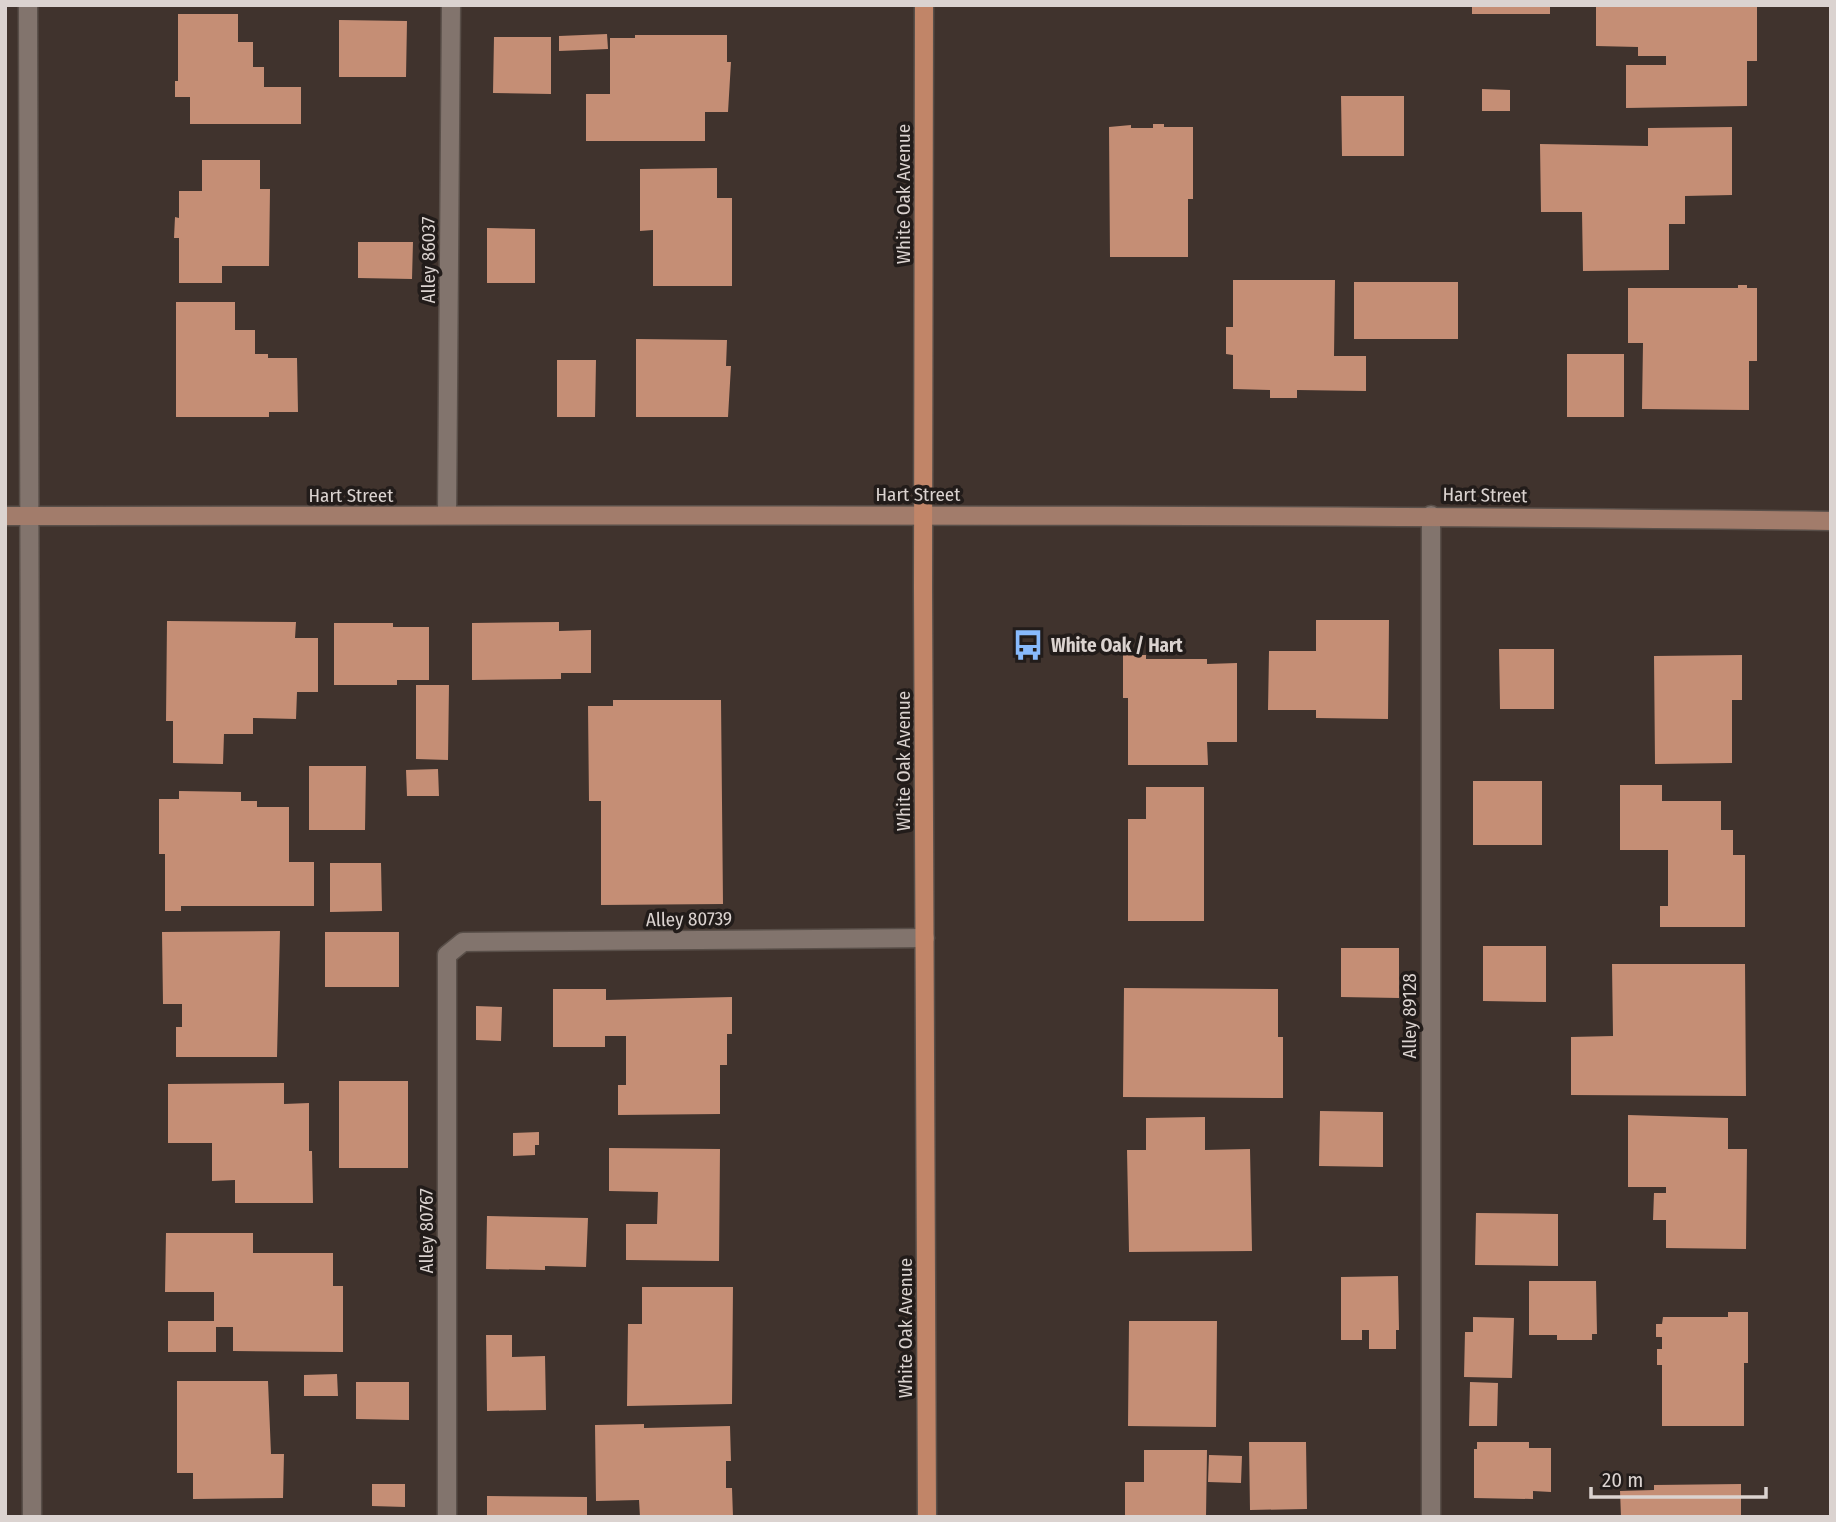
<svg xmlns="http://www.w3.org/2000/svg" width="1836" height="1522" font-family="'Fira Sans Condensed',sans-serif">
<rect width="100%" height="100%" fill="#40332d"/>
<path fill="#c58e75" d="M1472,5H1550V14H1472Z
M1596,5H1757V61H1747V106L1626,108V65H1666V56H1638V47L1596,46Z
M178,14H238V42H253V67H264V87H301V124H190V97H175V81H178Z
M339,20L407,21L406,77H339Z
M607,34L608,49L559,51V36Z
M635,35H727V62H731L728,112H705V141H586V94H610V38H635Z
M494,37H551V94L493,93Z
M1482,89L1510,90V111H1482Z
M1341,96H1404V156H1342Z
M1153,124H1164V127H1193V199H1188V257H1110L1109,127L1131,125V128H1153Z
M1732,127V195L1685,196V224H1669V270L1583,271L1582,212H1541L1540,144L1648,146V128Z
M202,160H260V189H270L269,266H222V283H179V238H174L175,217L179,218V191H202Z
M717,168V198H732V286H653V230L640,231V169Z
M487,228L535,229V283H487Z
M358,242H413L412,279L358,278Z
M1233,280H1335L1334,356H1366V391L1297,390V398H1270V390L1233,389V355L1226,354V327H1233Z
M1354,282H1458V339H1354Z
M1738,285H1747V288H1757V361H1749V410L1642,409L1643,343H1628V288H1738Z
M176,302H235V330H255V354H268V358H297L298,412H269V417H176Z
M636,339L727,340L726,366H731L728,417H636Z
M1567,354H1624V417H1567Z
M557,360H596L595,417H557Z
M1316,620H1389L1388,719L1316,718V710H1268L1269,651H1316Z
M167,621L296,622L295,638H318V692H297L296,719L253,718V734H224L223,764L173,763V721H166Z
M559,622V631L591,630V673H561V679L472,680V623Z
M334,623H393V627H429V680H397V685H334Z
M1499,649H1554V709H1500Z
M1123,655H1146V659H1207V664L1237,663V742H1207L1208,765H1128V698H1123Z
M1742,655V700H1732V763L1655,764L1654,656Z
M416,685H449L448,760L416,759Z
M613,700H721L723,904L601,905V801H589L588,706H613Z
M309,766H366L365,830H309Z
M438,769L439,796H407L406,770Z
M1473,781H1542V845H1473Z
M1620,785H1662V801H1721V830H1733V855H1745V927H1660V906H1668V850H1620Z
M1146,787H1204V921H1128V819H1146Z
M179,791L241,792V801H257V807H289V862H314V906H181V911H165V854H159V799H179Z
M330,863H381L382,911L330,912Z
M280,931L277,1057H176V1027H182V1004H163L162,932Z
M325,932H399V987H325Z
M1483,946H1546V1002L1483,1001Z
M1341,948H1399V998L1341,997Z
M1612,964H1745L1746,1096L1571,1095V1037L1613,1036Z
M1124,988L1278,989V1037H1283V1098L1123,1097Z
M553,989H606V1000L732,997V1034H727V1065H720V1114L618,1115V1085H626V1036H605V1047H553Z
M476,1006L502,1007L501,1041L476,1040Z
M339,1081H408V1168H339Z
M284,1083V1104L309,1103V1151H312L313,1203H235V1180L212,1181V1143H168V1084Z
M1320,1111L1383,1112V1167L1319,1166Z
M1628,1115L1728,1118V1149H1747L1746,1249L1666,1248V1220H1653L1654,1193H1666V1187H1628Z
M1205,1117V1150L1250,1149L1252,1251L1129,1252L1127,1150H1146V1118Z
M539,1132V1145H535V1155L513,1156V1133Z
M609,1148L720,1149L719,1261L626,1260V1224H657L658,1192L609,1191Z
M1476,1213L1558,1214V1266L1475,1265Z
M487,1216L588,1218L586,1267L545,1266V1270L486,1269Z
M166,1233H253V1253H333V1286H343V1352L233,1351V1327H216V1352H168V1321H214V1292H165Z
M1398,1276L1399,1330H1396V1349H1369V1330H1362V1340H1341V1277Z
M1529,1281H1596L1597,1334H1592V1340H1557V1335H1529Z
M642,1287H733L732,1404L627,1406L628,1324H642Z
M1728,1312H1748V1363H1744V1426H1662V1365H1657V1349H1662V1337H1656V1324H1662L1663,1317H1728Z
M1473,1317L1514,1318L1512,1378L1464,1377L1465,1332H1473Z
M1129,1321H1217L1216,1427L1128,1426Z
M486,1335H512V1357L545,1356L546,1410L487,1411Z
M337,1374L338,1396H304V1375Z
M177,1381H268L271,1454H284L283,1498L193,1499V1473H177Z
M356,1382H409V1420L356,1419Z
M1470,1382L1498,1383L1497,1426H1469Z
M644,1424V1428L730,1426L731,1461H726V1488H732L733,1517H640L639,1500L596,1501L595,1425Z
M1249,1442H1306L1307,1509L1250,1510Z
M1477,1442H1529V1448H1551V1492L1533,1491V1499L1474,1498V1449H1477Z
M1144,1450H1207L1206,1517H1125V1482H1144Z
M1209,1455L1242,1456L1241,1483L1208,1482Z
M372,1484H405V1507L372,1506Z
M1741,1484V1517H1621L1620,1491L1654,1490V1485Z
M487,1496L587,1497V1517H487Z"/>
<g fill="none" stroke-linecap="round" stroke-linejoin="round">
<defs>
<path id="lane" d="M447,515L451,5
M447,1517V955L463,942L925,938
M1431,1517V515"/>
<path id="street" d="M28,5L32,1517"/>
<path id="secondary" d="M5,516C614,516 1222,513 1831,521"/>
<path id="primary" d="M924,5L923,588L927,1517"/>
</defs>
<use href="#lane" stroke="#594f49" stroke-width="21"/>
<use href="#street" stroke="#594f49" stroke-width="21"/>
<use href="#secondary" stroke="#594f49" stroke-width="21"/>
<use href="#primary" stroke="#594f49" stroke-width="21"/>
<use href="#lane" stroke="#82746d" stroke-width="18"/>
<use href="#street" stroke="#82746d" stroke-width="18"/>
<use href="#secondary" stroke="#a27c6b" stroke-width="18"/>
<use href="#primary" stroke="#c18568" stroke-width="18"/>
</g>
<defs>
<symbol id="bus-bare" viewBox="-9 -9 18 18"><path d="M-5-6H5V4H4V6H2V4H-2V6H-4V4H-5ZM-3.5-4V0h7V-4ZM-3.5 1.2v1.5H-2V1.2ZM2 1.2v1.5H3.5V1.2Z" fill="#88bafc" stroke="#221c1a" stroke-width="2.5" paint-order="stroke"/></symbol>
</defs>
<g fill-rule="evenodd">
<use href="#bus-bare" x="1006" y="623" width="44" height="44"/>
</g>
<g text-anchor="middle" dominant-baseline="central" stroke-width="7" stroke-linejoin="round" paint-order="stroke">
<g font-size="19" fill="#dbd3d0" stroke="#221c1a">
<text transform="translate(903 194) rotate(-90)">White Oak Avenue</text>
<text transform="translate(428 260) rotate(-90)">Alley 86037</text>
<text x="918" y="494">Hart Street</text>
<text x="351" y="495">Hart Street</text>
<text transform="translate(1485 495) rotate(1)">Hart Street</text>
<text transform="translate(903 761) rotate(-90)">White Oak Avenue</text>
<text transform="translate(689 919) rotate(-1)">Alley 80739</text>
<text transform="translate(1409 1016) rotate(-90)">Alley 89128</text>
<text transform="translate(426 1231) rotate(-90)">Alley 80767</text>
<text transform="translate(905 1328) rotate(-90)">White Oak Avenue</text>
</g>
<g font-size="19" font-weight="bold" fill="#dbd3d0" stroke="#221c1a" text-anchor="start">
<text x="1051" y="645">White Oak / Hart</text>
</g>
</g>
<rect width="1836" height="1522" fill="none" stroke="#dbd3d0" stroke-width="14"/>
<path d="M1591 1487v10h175v-10" fill="none" stroke="#dbd3d0" stroke-width="3.5"/>
<text x="1602" y="1487" font-size="21" fill="#dbd3d0" stroke="#221c1a" stroke-width="5" paint-order="stroke">20 m</text>
</svg>
